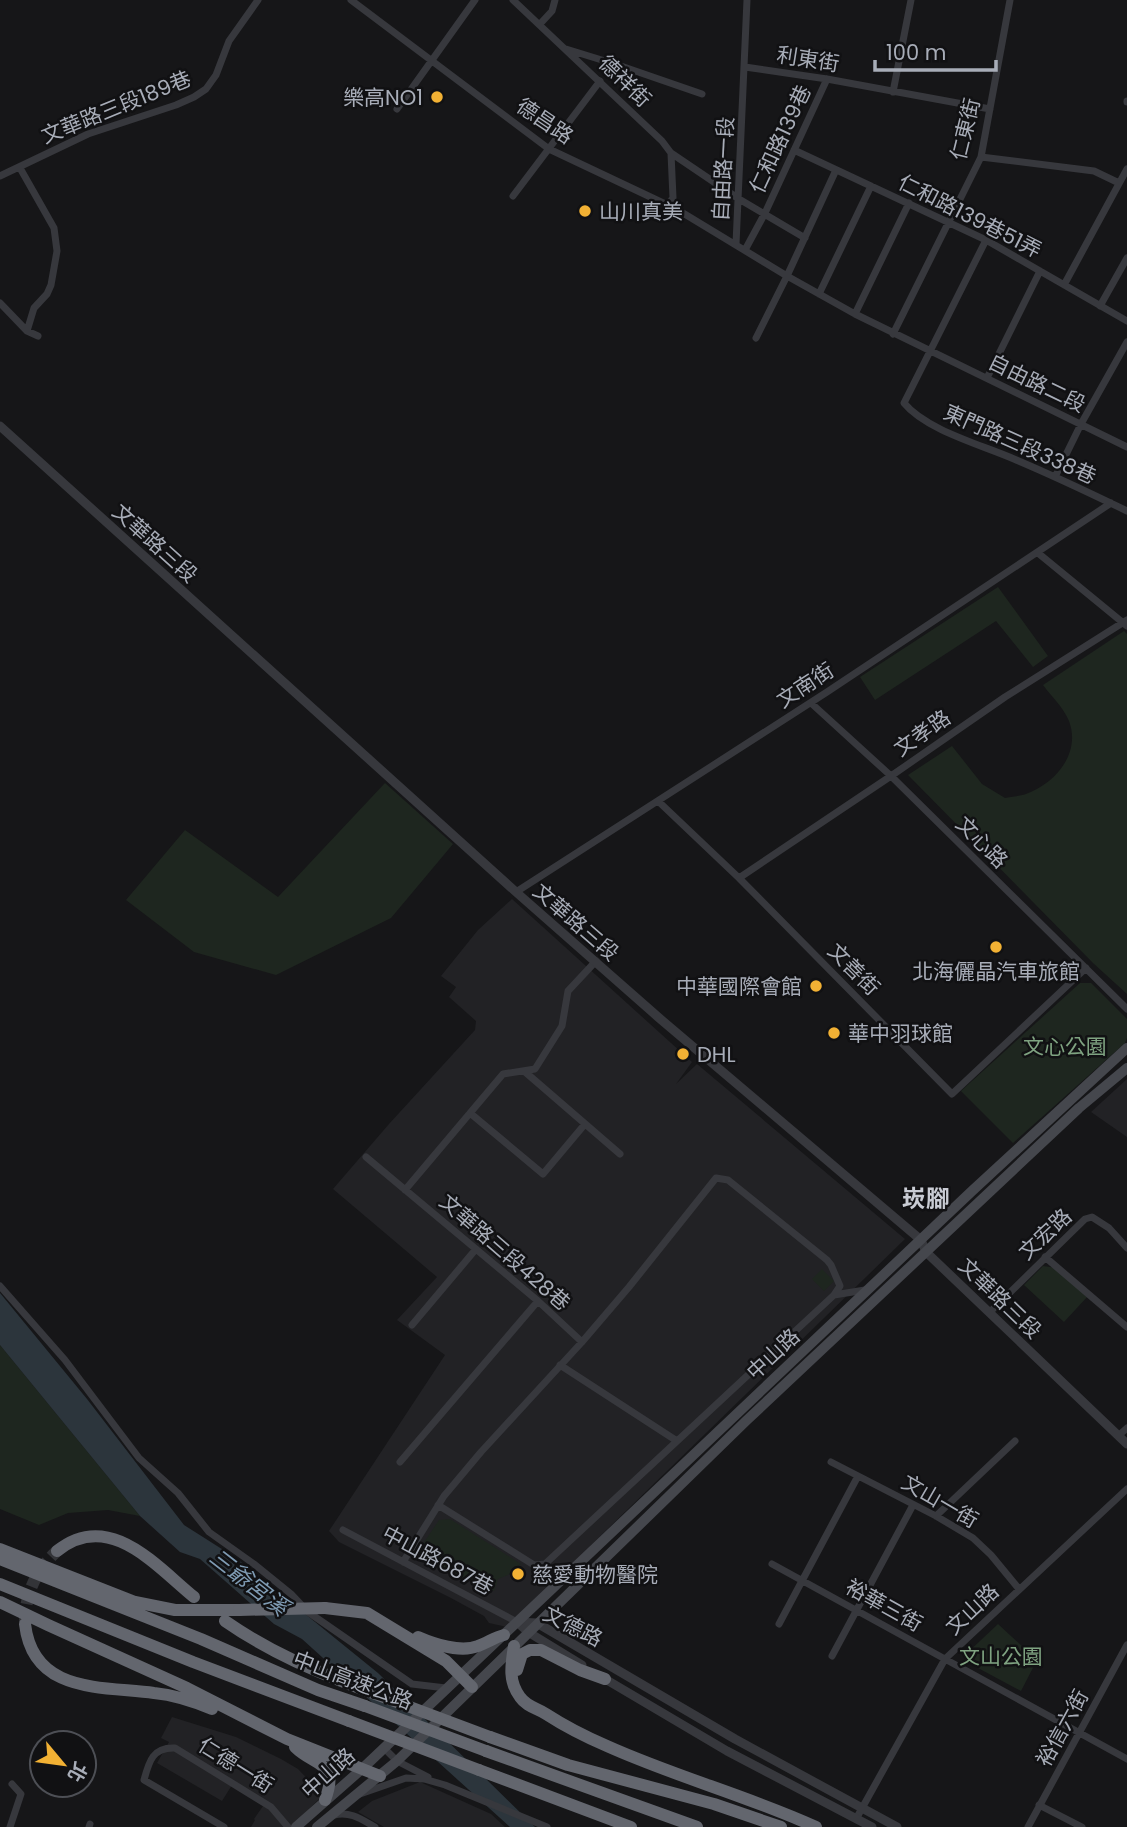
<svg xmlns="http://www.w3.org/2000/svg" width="1127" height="1827" font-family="Poppins,'Noto Sans TC',sans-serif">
<rect width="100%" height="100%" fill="#161618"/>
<path fill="#222225" d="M512,899L692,1062L676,1084L697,1064L905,1239L507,1627L489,1623L484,1616L451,1598L339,1542L329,1531L445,1355L397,1320L437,1277L333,1189L389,1124L475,1030L476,1021L449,997L456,987L441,976L478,930Z
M1127,1079V1137L1091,1112Z
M172,1717L236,1737L281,1759L298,1769L323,1795L291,1827H251L255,1820L254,1819L263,1806L232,1785L222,1801L157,1763L169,1742L161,1738Z
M420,1782L491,1814L505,1827H384L358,1812L372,1801Z"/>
<path fill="#1e261f" d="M998,587L1048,656L1033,667L996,621L875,700L860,677Z
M1124,631L1127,634V994L1093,963L908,775L952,746L982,784L1005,798C1011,797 1020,796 1026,794C1056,783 1081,753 1069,721C1064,708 1051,696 1043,685Z
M385,783L453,844L391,918L276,975L194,952L126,900L185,830L278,897Z
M1080,983H1091L1127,1019V1038L1125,1043L1013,1143L961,1091Z
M1043,1266L1057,1268L1088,1296L1064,1322L1024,1285Z
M822,1269L834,1281L824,1291L812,1279Z
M0,1345L140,1516L108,1510L68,1513L39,1525L0,1509Z
M450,1519L521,1564L508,1575L498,1579L494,1591L419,1560L417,1553L439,1520Z
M998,1624L1037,1660L1021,1691L965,1661L964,1656Z"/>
<path fill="#2c353c" d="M0,1293L87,1399L184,1525L236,1558L378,1673L535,1827H510L302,1639L274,1624L200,1559L180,1552L140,1516L0,1345Z"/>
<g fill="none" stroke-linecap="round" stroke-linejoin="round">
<path stroke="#333438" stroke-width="12" stroke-dasharray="12 6" stroke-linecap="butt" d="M25,1622C25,1594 36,1570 57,1551"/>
<path stroke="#37383d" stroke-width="7" d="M351,0L549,149L678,210L787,276L855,314L1127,447
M513,0L662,141L671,153L673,198L668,204
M540,24L552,11L555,0
M566,49L618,65L702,94
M745,67L827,79L990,109
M893,92L911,0
M1127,101V102
M397,109L475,0
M794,150L986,240L1127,321
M671,153L739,199L805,238
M981,157L1094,171L1119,183
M20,168L54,228L57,251L51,285L47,294L34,308L27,331
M0,176L88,134L176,105L194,97L206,89L216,75L229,41L258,0
M513,196L600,81
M986,240L904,403C926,430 982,445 1014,459C1052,475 1090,493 1127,511
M736,244L747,0
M745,250L765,213L827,79
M1064,285L1127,169
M819,294L871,186
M0,303L27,331L38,336
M1100,306L1127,258
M855,314L909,203
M893,334L981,157L1010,0
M756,338L787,276L836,170
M987,378L1040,271
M1055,477L1081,424L1127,342
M1038,553L1127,626
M811,703L891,776L1127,1009
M658,801L739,878L952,1094L1086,968
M739,878L891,776L1005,697L1127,620
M516,892L827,692L1111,503
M524,1071L620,1154
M470,1113L543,1174L585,1124
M366,1157L538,1301L582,1342
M405,1190L503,1074L535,1069L562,1026L568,991L596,961
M1045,1257L1127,1327
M0,1286L65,1360L139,1458L178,1493L209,1532L254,1564L291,1594L308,1612L412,1684L446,1688
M990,1312L1085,1219L1092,1217L1109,1228L1127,1248
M412,1325L476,1249
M560,1365L677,1441
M1118,1436L1127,1428
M400,1462L538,1301
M831,1462L936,1516L973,1538L991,1555L1019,1589
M438,1505L534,1565L545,1564L834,1295L865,1290
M936,1516L1015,1441
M343,1530L517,1622
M403,1562L444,1496L481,1452L582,1342L629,1287L716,1178L728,1180L827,1260L831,1265L840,1286L834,1295
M772,1564L1127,1759
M779,1624L858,1476
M832,1656L913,1505
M384,1748L397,1761L428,1777
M360,1794L406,1778L424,1779L445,1785L547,1827
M1039,1805L1082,1827
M334,1815C350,1811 361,1819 375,1827
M856,1819L945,1659L1127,1489
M10,1827L21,1794L12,1784
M89,1827L90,1824
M224,1827L144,1780C149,1761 153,1747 175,1748L271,1807L288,1827
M1028,1827L1127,1645"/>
<path stroke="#37383d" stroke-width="9" d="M0,426L516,892L658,1017L921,1240L926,1252L1127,1444
M517,1622L537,1623L735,1739L897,1827
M517,1622L528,1632L582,1665
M600,1676L727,1751L872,1827"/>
<path stroke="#45474d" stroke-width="10" d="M296,1827L363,1768L972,1191L1127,1048
M317,1827L397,1761L747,1420L1079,1108L1127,1068"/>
<path stroke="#63666e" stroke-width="12" d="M0,1549L135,1602L175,1610H239
M57,1551C109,1509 156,1566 194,1597
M0,1559L201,1639L318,1690L365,1706
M0,1584L193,1662L349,1721
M0,1602L48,1625L187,1688L287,1739L380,1776
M325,1608L367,1613L446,1661L472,1687
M225,1621C271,1653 317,1672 370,1692
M25,1624C33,1694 102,1686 154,1693C175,1695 193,1701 212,1709
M418,1637C434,1644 461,1653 478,1646C487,1643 495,1637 504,1635
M514,1646C511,1665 508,1681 520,1697C527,1707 537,1708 546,1714C566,1727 586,1737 607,1746C676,1777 748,1796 816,1827
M517,1670L522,1654L530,1650H541L580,1670L605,1679
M490,1737L568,1765L714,1804L781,1827
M295,1747C315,1767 340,1761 325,1800
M486,1751L697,1827
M479,1770L631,1827"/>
<path stroke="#63666e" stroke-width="12" d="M239,1610L325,1608
M370,1692L490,1737
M365,1706L486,1751
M349,1721L479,1770"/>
</g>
<g fill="#f2b134" stroke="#111113" stroke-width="2.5">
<circle cx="437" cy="97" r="7"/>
<circle cx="585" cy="211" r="7"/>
<circle cx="996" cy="947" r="7"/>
<circle cx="816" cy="986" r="7"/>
<circle cx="834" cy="1033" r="7"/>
<circle cx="683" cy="1054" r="7"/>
<circle cx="518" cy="1574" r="7"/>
</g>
<g text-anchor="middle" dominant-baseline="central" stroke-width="5" stroke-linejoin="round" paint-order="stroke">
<g font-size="21" fill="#a8adb8" stroke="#111113">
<text transform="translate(808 59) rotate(9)">利東街</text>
<text transform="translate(625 81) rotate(44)">德祥街</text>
<text transform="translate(116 107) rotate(-22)">文華路三段189巷</text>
<text transform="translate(545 121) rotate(34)">德昌路</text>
<text transform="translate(965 129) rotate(-76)">仁東街</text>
<text transform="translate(780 139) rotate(-65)">仁和路139巷</text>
<text transform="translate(723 169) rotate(-87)">自由路一段</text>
<text transform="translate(970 216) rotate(27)">仁和路139巷51弄</text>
<text transform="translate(1037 383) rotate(26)">自由路二段</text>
<text transform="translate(1020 444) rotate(24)">東門路三段338巷</text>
<text transform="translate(155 543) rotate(42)">文華路三段</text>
<text transform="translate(805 685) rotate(-33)">文南街</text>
<text transform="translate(922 733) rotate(-35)">文孝路</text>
<text transform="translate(982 842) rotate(45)">文心路</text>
<text transform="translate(576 922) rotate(41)">文華路三段</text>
<text transform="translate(854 969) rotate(45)">文善街</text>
<text transform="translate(1045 1234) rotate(-43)">文宏路</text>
<text transform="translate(505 1252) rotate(41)">文華路三段428巷</text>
<text transform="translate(1000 1298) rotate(44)">文華路三段</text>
<text transform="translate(773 1354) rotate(-43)">中山路</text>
<text transform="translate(940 1501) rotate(30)">文山一街</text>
<text transform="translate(438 1560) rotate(28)">中山路687巷</text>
<text transform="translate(884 1605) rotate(29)">裕華三街</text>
<text transform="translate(972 1609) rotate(-43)">文山路</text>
<text transform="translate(573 1626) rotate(27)">文德路</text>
<text transform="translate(353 1680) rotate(21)">中山高速公路</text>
<text transform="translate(1062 1728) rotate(-61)">裕信六街</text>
<text transform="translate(236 1765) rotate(32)">仁德一街</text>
<text transform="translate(328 1773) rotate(-42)">中山路</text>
</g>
<g font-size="21" fill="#a8adb8" stroke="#111113" text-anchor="start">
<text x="423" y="97" text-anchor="end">樂高NO1</text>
<text x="599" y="211">山川真美</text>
<text x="996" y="971" text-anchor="middle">北海儷晶汽車旅館</text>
<text x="802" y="986" text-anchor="end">中華國際會館</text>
<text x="848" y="1033">華中羽球館</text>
<text x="697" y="1054">DHL</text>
<text x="532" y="1574">慈愛動物醫院</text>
</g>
<g font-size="21" fill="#7fa381" stroke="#111113">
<text x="1065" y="1046">文心公園</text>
<text x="1001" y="1656">文山公園</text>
</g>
<g font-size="23" font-style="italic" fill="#7f9bb3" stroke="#111113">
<text transform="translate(249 1582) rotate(38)">三爺宮溪</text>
</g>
<g font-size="24" font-weight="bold" fill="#c9ccd4" stroke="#111113">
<text x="926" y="1198">崁腳</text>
</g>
</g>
<g transform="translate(63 1764) rotate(119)"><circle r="33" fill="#111113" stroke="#4d4f55" stroke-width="2"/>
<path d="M0-5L12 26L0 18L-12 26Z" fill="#f2b134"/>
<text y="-10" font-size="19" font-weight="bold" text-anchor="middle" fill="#a8adb8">北</text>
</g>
<path d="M875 60v10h121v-10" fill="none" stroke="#a8adb8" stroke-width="3.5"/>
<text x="886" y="60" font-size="21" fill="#a8adb8" stroke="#111113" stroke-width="5" paint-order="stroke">100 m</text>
</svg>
